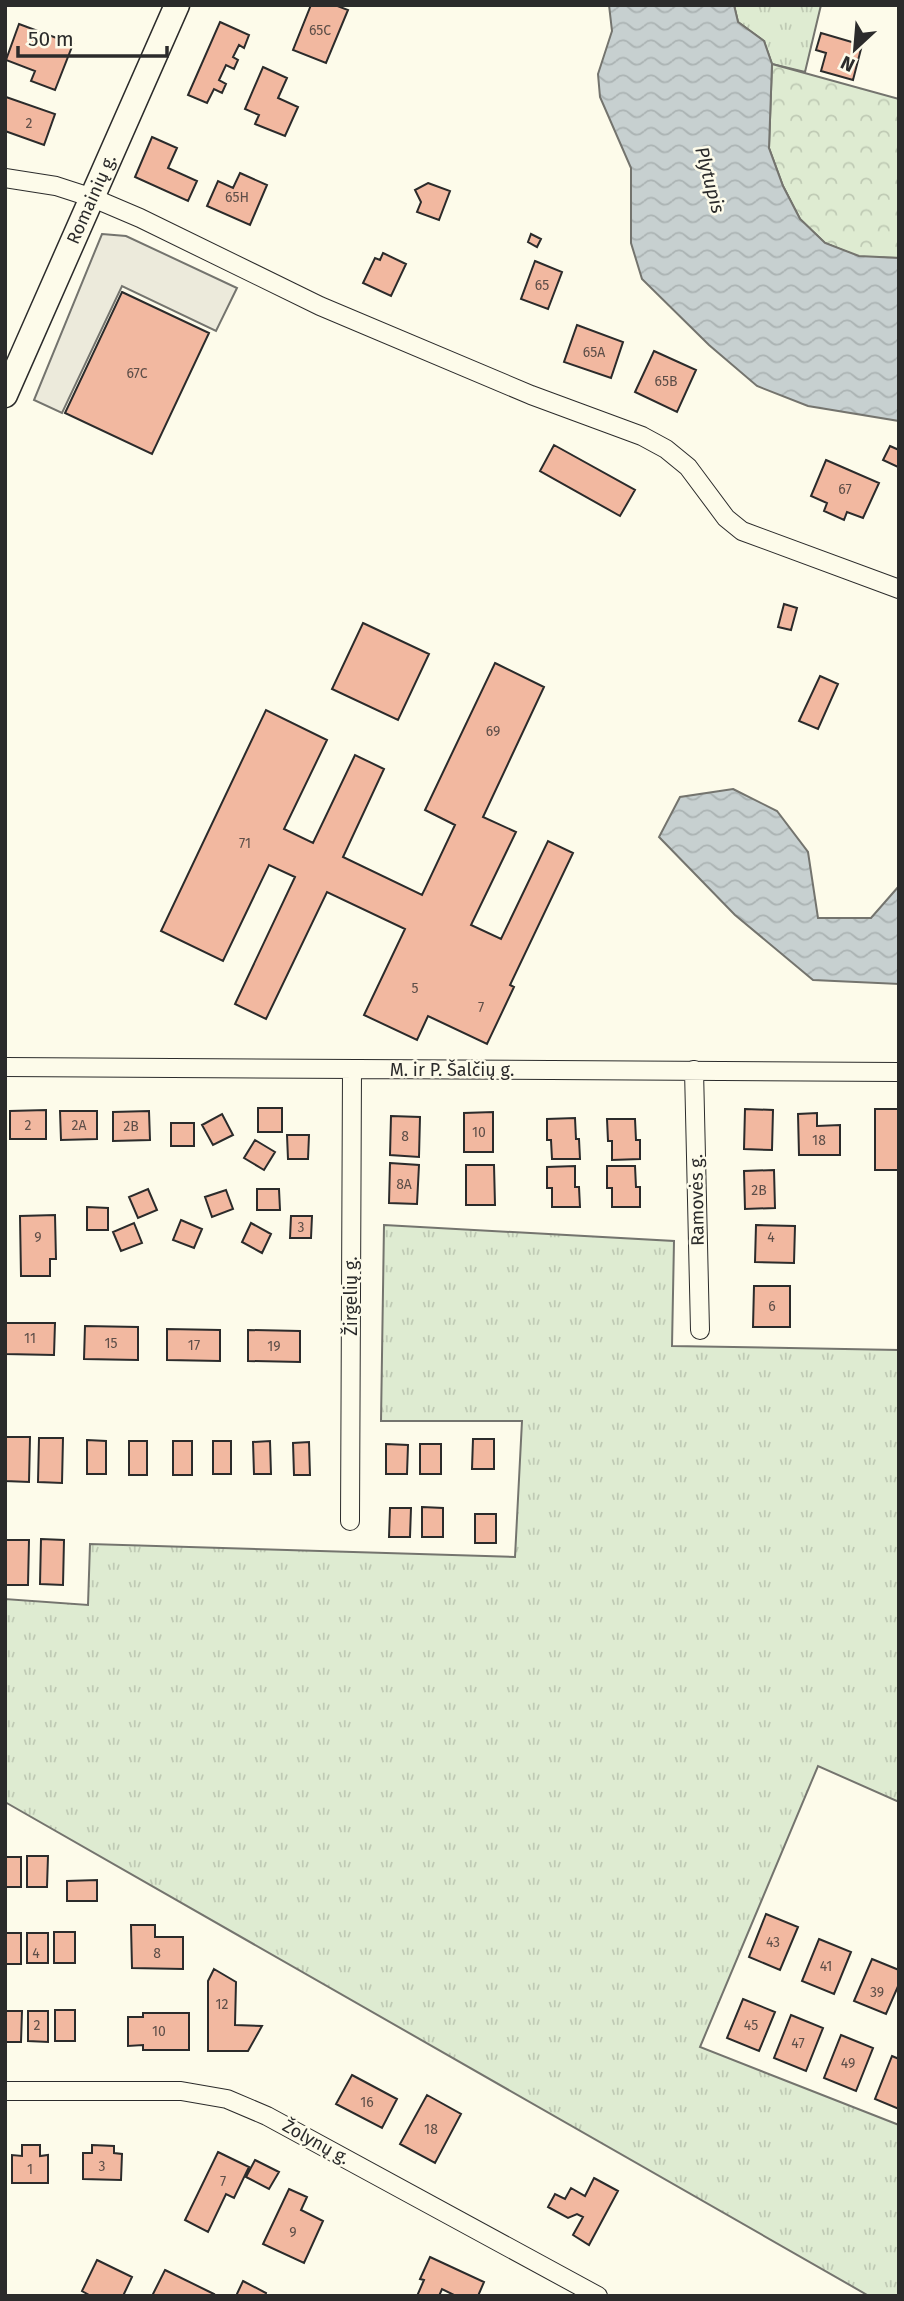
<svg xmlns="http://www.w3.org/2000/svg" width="904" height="2301" font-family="'Fira Sans',sans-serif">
<defs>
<pattern id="grass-tufts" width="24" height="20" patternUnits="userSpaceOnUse" patternTransform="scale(1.75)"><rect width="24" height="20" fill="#deebd1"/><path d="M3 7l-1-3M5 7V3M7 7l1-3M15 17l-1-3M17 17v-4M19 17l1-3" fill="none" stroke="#bfcab4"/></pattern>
<pattern id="forest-crowns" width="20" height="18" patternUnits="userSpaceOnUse" patternTransform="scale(1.75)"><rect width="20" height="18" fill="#deebd1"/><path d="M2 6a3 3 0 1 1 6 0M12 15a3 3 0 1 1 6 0" fill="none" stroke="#bfcab4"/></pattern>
<pattern id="water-waves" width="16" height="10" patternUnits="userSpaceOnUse" patternTransform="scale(1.75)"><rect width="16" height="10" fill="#c7d0d0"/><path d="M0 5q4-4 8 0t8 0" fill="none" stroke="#abb3b3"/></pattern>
</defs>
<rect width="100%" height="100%" fill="#fdfbea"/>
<path fill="url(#grass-tufts)" stroke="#74746e" stroke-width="2" d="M734,5H821L805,72L772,64L764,41L738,22Z
M384,1225L674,1241L672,1346L899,1350V1802L818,1766L700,2047L899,2125V2296H869L5,1802V1599L88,1605L90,1544L515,1557L522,1421H381Z"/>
<path fill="url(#forest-crowns)" stroke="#74746e" stroke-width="2" d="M772,64L899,99V258L859,257L825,243L800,219L783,186L769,148Z"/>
<path fill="#eceadb" stroke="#74746e" stroke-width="2" d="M102,234L126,236L237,288L216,331L122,286L62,413L34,400Z"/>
<path fill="url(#water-waves)" stroke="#74746e" stroke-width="2" d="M609,5H734L738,22L764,41L772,64L769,148L783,186L800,219L825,243L859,256L899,258V421L808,406L757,386L709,345L642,279L631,243V168L600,97L598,74L612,31Z
M733,789L777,811L808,852L818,918H871L899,886V984L813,980L735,915L659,837L680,797Z"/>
<path fill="#f2b8a0" stroke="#2b2b2b" stroke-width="2" d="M311,5H335L348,10L326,63L293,50Z
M220,22L249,35L244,48L239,45L233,57L238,60L234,69L226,65L219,80L226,84L222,93L214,89L207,103L188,95Z
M19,24L73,44L55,90L31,81L35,71L6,60Z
M821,33L862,45L853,80L821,71L826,53L816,50Z
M263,67L287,78L278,98L298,107L285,136L255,124L259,115L245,109Z
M6,97L55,114L44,145L5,131Z
M152,137L177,148L168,168L197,181L188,201L135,177Z
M240,173L267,185L250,225L207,206L218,181L233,188Z
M428,183L450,191L439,220L417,212L421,202L415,190Z
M531,234L541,239L537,247L528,242Z
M383,253L406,264L391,296L363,283L375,258L380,260Z
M535,261L562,272L548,309L521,299Z
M122,292L209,333L152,454L65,413Z
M577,325L623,342L611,378L564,362Z
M654,351L696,370L677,412L635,392Z
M554,445L635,490L620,516L540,471Z
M890,446L899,450L898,467L883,460Z
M826,460L879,483L863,518L847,512L844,520L824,511L827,503L811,496Z
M784,604L797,608L791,630L778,627Z
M363,623L429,654L398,720L332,689Z
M495,663L544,687L483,817L516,832L471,925L501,939L548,841L573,853L510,985L514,987L487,1044L428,1016L417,1040L364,1015L405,929L327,892L266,1019L235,1004L295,877L269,865L223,961L161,931L266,710L327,740L284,829L313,843L355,755L384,769L343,857L422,895L455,825L425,810Z
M820,676L838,684L818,729L799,721Z
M258,1108H282V1132H258Z
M745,1109L773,1110L772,1150L744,1149Z
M875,1109H899V1170H875Z
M46,1110V1139H10V1111Z
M60,1111H97V1139L61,1140Z
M149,1111L150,1140L113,1141V1112Z
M493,1112V1152H464V1113Z
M817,1113V1126L840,1125V1155H799L798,1114Z
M222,1114L233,1135L213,1145L202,1125Z
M391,1116L420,1117L419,1157L390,1155Z
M575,1118L576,1139H579L580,1159H552L551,1140H547V1119Z
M607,1119H635L636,1140H640V1159L612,1160V1141H608Z
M171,1123H194V1146H171Z
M287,1135H309L308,1159H288Z
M255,1140L275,1152L264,1170L244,1158Z
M390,1163L419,1165L417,1204L389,1203Z
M466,1165H494L495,1205H466Z
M575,1166V1187H579L580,1207H552V1188H547V1167Z
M607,1166H635L636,1187H640V1207H612V1188H607Z
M774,1170L775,1208L745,1209L744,1171Z
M148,1189L157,1210L138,1218L129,1197Z
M257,1189H279L280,1210H257Z
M226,1190L233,1209L212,1217L205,1197Z
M87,1207L108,1208V1230H87Z
M55,1215L56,1259H50V1276H21L20,1216Z
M291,1216H312L311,1238H290Z
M181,1220L202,1229L194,1248L173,1240Z
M134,1223L142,1243L121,1251L113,1232Z
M251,1223L271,1234L262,1253L242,1242Z
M756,1225L795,1226L794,1263L755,1262Z
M754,1286H790V1327H753Z
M5,1323H55L54,1355L5,1354Z
M85,1326L138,1327V1360L84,1359Z
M167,1329L220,1330V1361L167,1360Z
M248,1330L300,1331V1362L248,1361Z
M5,1437H30L29,1482L5,1481Z
M39,1438H63L62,1483L38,1482Z
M473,1439H494V1469H472Z
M87,1440L106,1441V1474H87Z
M129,1441H147V1475H129Z
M173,1441H192V1475H173Z
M213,1441H231V1474H213Z
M270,1441L271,1474H254L253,1442Z
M309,1442L310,1475H294L293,1443Z
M386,1444L408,1445L407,1474H386Z
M420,1444H441V1474H420Z
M422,1507L443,1508V1537H422Z
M390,1508H411L410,1537H389Z
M475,1514H496V1543H475Z
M41,1539L64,1540L63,1585L40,1584Z
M6,1540H29L28,1585H5Z
M27,1856H48L47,1887H27Z
M5,1857H21V1887H5Z
M97,1880V1901H67V1881Z
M766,1914L798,1927L780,1970L749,1957Z
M131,1925H155V1937H183V1969L132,1968Z
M54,1932H75V1963H54Z
M5,1933H21V1964H5Z
M27,1933H48V1963H27Z
M819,1939L851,1952L834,1994L802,1981Z
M872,1959L899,1970V1984L886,2014L854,2001Z
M214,1969L236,1982L235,2025L262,2026L248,2051H208V1981Z
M743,1999L775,2012L759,2051L727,2038Z
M55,2010H75V2041H55Z
M5,2011H22L21,2042H5Z
M28,2011H48V2042L28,2041Z
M143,2013H189V2050H143V2045L128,2046V2017H143Z
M791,2015L823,2028L806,2071L774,2058Z
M841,2035L873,2048L856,2091L824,2078Z
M892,2056L899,2059V2109L875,2099Z
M352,2075L397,2099L382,2128L336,2104Z
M427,2095L461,2114L435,2163L400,2144Z
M22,2145H40V2156L48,2155V2183H12V2155L22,2156Z
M92,2145L114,2146V2153L122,2154L121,2180L83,2179V2153H92Z
M218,2152L249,2167L234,2198L226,2194L208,2232L185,2220Z
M255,2160L279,2172L269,2189L246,2177Z
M594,2178L618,2191L589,2245L573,2235L583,2217L577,2214L568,2218L548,2207L555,2194L565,2199L571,2188L585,2196Z
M289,2189L307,2197L301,2210L323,2221L304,2263L263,2244Z
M430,2257L484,2282L478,2296H456L442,2289L439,2296H417L424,2280L420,2279Z
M97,2260L132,2277L123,2296H91L82,2291Z
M165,2270L214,2294L213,2296H152Z
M243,2281L266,2293L265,2296H236Z"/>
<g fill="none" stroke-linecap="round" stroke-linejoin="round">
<defs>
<path id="minor" d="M5,178L56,186L93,198L140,218L320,306L531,395L642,436L666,449L688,467L726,518L742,531L899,589
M5,1067L899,1072
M694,1070L700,1330
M350,1521L352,1070
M5,2091H181L227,2099L267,2116L598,2296"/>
<g id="secondary">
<path id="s1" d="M5,395L177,5"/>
</g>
</defs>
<use href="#minor" stroke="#2b2b2b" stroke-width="20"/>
<use href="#secondary" stroke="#2b2b2b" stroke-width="27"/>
<use href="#minor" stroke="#fdfbea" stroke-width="18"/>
<use href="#secondary" stroke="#fdfbea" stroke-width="24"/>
</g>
<g text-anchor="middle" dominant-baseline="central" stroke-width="5" stroke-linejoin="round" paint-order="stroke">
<g font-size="14" fill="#5d4e48">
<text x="320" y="30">65C</text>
<text x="29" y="123">2</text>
<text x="237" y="197">65H</text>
<text x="542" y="285">65</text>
<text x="594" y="352">65A</text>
<text x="137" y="373">67C</text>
<text x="666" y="381">65B</text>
<text x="845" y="489">67</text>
<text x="493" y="731">69</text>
<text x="245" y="843">71</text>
<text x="415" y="988">5</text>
<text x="481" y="1007">7</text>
<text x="28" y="1125">2</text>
<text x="79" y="1125">2A</text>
<text x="131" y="1126">2B</text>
<text x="479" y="1132">10</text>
<text x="405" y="1136">8</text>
<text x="819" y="1140">18</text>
<text x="404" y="1184">8A</text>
<text x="759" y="1190">2B</text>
<text x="301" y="1227">3</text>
<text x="38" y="1237">9</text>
<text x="771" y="1237">4</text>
<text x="772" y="1306">6</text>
<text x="30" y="1338">11</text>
<text x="111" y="1343">15</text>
<text x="194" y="1345">17</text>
<text x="274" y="1346">19</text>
<text x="773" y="1942">43</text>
<text x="36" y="1953">4</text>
<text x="157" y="1953">8</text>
<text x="826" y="1966">41</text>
<text x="877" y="1992">39</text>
<text x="222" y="2004">12</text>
<text x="37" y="2025">2</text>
<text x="751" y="2025">45</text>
<text x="159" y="2031">10</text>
<text x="798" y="2043">47</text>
<text x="848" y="2063">49</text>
<text x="367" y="2102">16</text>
<text x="431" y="2129">18</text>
<text x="102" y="2166">3</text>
<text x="30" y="2169">1</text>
<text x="223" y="2181">7</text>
<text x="293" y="2232">9</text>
</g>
<g font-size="18" fill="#2b2b2b" stroke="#fdfbea">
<text stroke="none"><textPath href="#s1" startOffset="214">Romainių g.</textPath></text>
<text x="452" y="1070">M. ir P. Šalčių g.</text>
<text transform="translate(697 1200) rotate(-91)">Ramovės g.</text>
<text transform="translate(351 1296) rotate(-90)">Žirgelių g.</text>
<text transform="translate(316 2142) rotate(29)">Žolynų g.</text>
</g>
<g font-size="19" font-style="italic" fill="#2b2b2b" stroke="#fdfbea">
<text transform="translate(710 180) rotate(75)">Plytupis</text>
</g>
</g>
<rect width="904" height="2301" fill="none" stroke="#2b2b2b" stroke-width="14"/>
<g transform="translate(855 49) rotate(206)" stroke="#fdfbea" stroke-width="5" paint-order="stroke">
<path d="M0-5L12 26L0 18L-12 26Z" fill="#2b2b2b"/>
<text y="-10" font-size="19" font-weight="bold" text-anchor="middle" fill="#2b2b2b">N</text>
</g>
<path d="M18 46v10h149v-10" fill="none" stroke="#2b2b2b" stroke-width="3.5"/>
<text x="28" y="46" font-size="21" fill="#2b2b2b" stroke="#fdfbea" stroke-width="5" paint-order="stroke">50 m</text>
</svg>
